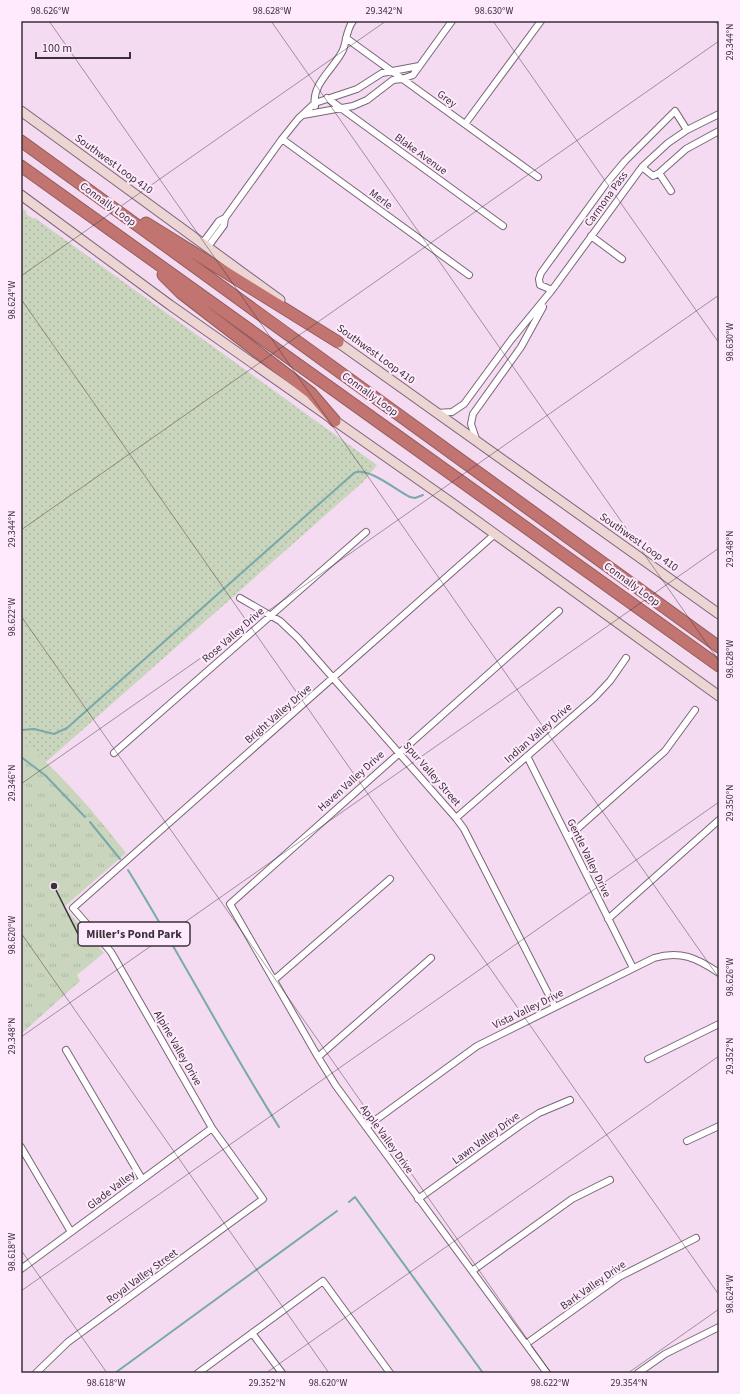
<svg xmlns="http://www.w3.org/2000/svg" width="740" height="1394" font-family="'Source Sans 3',sans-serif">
<defs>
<pattern id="grass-dots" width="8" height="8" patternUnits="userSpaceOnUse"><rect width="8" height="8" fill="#c9d6bd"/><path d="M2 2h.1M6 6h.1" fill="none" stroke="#adb8a3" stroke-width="1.8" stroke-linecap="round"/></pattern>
<pattern id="park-tufts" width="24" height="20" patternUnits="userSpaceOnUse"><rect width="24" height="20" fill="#c9d6bd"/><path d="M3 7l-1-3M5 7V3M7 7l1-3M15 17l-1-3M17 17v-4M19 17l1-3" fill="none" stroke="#adb8a3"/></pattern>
</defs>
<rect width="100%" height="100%" fill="#f4dbf1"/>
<path fill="url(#grass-dots)" d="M21,207L27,212L26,214L34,219L35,218L377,465L364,481L46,762L21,740Z"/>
<path fill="url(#park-tufts)" d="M21,740C61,773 94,812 126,853L64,907L104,953L77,975L80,981L21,1034Z"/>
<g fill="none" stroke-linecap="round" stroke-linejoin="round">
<path stroke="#79a9ab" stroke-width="2" d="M21,730L34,729L54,734L67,728L354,473C368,466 397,491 410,497L415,498L423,495
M21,757L45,775L85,817
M90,822L120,859
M128,870C180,954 226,1043 279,1127
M349,1202L355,1197L483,1373
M115,1373L337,1211"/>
<defs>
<path id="minor" d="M346,38L538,177
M327,98L503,226
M315,106C311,84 334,69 343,50C347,40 346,30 353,21
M303,115L353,106L367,100L393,80L402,79L413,75L452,21
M465,124L541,21
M282,139L469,275
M642,167L653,176L659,173L686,149L719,131
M659,173L671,191
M591,236L622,259
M202,244L219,221L225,218
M207,248L224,225L225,218L282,139L298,119L315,103L357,89L382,73L419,66
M552,290L540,285L539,279L541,273L605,185L625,161L675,111L687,130
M437,413L452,412L464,404L511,340L552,290L642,167L668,143L687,130L719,114
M476,439L471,424L473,414L521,347L543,307
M240,598L280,621L298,638L456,818L464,829L555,1007
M114,753L366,532
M527,756L633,968
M456,818L594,698L610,681L626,658
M568,837L665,751L695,710
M608,919L719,820
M274,980L390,879
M66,1050L142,1179
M318,1057L431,958
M648,1059L719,1024
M366,1127L477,1046L654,958C680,950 697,958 719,973
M687,1141L719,1126
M21,1147L71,1232
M418,1199L522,1124L539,1113L570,1100
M21,1269L212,1128
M472,1271L572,1199L610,1180
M252,1333L282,1373
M526,1344L619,1277L696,1238
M36,1373L68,1342L263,1199L212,1128L111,952L73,908L495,534
M198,1373L323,1281L390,1373
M547,1373L336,1086L318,1057L230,904L559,611
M638,1373L665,1354L719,1327"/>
<path id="secondary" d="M21,111L280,300
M21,195L170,305L452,503L719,696
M332,338L719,614"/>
<path id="motorway" d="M21,141L719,647
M21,166L719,666
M146,223L338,342
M163,275L181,293L311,393L335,421"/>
</defs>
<use href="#minor" stroke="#7b6679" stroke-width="8"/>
<use href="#secondary" stroke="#7b6679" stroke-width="11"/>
<use href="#motorway" stroke="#925d5d" stroke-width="13"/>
<use href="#minor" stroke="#fff" stroke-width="6"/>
<use href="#secondary" stroke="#edd5d4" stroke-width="9"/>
<use href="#motorway" stroke="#c27471" stroke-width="11"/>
</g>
<path fill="none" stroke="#3a3139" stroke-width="1" stroke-opacity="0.45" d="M49,21L719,978M271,21L719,661M493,21L719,343M715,21L719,26M21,23L24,21M21,276L386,21M21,299L719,1295M21,530L719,41M21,616L551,1373M21,784L719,295M21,933L329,1373M21,1037L719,548M21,1250L107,1373M21,1291L719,802M266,1373L719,1056M628,1373L719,1309"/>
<g text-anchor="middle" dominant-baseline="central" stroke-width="4" stroke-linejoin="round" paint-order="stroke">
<g font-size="11" fill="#3a3139" stroke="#feeafc">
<text transform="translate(447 99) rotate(36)">Grey</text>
<text transform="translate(421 154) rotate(36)">Blake Avenue</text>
<text transform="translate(114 164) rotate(36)">Southwest Loop 410</text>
<text transform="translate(381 199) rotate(36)">Merle</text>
<text transform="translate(606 199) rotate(-54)">Carmona Pass</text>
<text transform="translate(108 204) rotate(36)">Connally Loop</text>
<text transform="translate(376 354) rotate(36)">Southwest Loop 410</text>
<text transform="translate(370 394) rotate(36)">Connally Loop</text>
<text transform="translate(639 542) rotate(35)">Southwest Loop 410</text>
<text transform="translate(632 584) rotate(36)">Connally Loop</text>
<text transform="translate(233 635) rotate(-41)">Rose Valley Drive</text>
<text transform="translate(278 714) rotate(-41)">Bright Valley Drive</text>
<text transform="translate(538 733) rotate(-41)">Indian Valley Drive</text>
<text transform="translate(432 774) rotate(49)">Spur Valley Street</text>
<text transform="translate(351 781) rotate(-42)">Haven Valley Drive</text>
<text transform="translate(589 858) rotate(64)">Gentle Valley Drive</text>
<text transform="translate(528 1009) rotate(-26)">Vista Valley Drive</text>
<text transform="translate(178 1048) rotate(60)">Alpine Valley Drive</text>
<text transform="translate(486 1138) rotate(-36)">Lawn Valley Drive</text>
<text transform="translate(387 1139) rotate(54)">Apple Valley Drive</text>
<text transform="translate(111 1190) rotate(-37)">Glade Valley</text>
<text transform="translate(142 1276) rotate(-36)">Royal Valley Street</text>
<text transform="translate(593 1285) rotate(-35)">Bark Valley Drive</text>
</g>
</g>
<path fill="none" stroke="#3a3139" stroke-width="1.5" d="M54 886L78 934"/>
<circle fill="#3a3139" stroke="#feeafc" stroke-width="1.5" cx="54" cy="886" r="4"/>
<rect fill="#feeafc" stroke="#3a3139" stroke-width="1.5" x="78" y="922" width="112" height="24" rx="4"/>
<g font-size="12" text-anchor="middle" font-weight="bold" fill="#3a3139">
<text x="134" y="938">Miller's Pond Park</text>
</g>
<rect width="740" height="1394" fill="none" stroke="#feeafc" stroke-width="44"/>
<path d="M36 52v6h94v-6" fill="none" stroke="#3a3139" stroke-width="2"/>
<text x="42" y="52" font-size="12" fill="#3a3139" stroke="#feeafc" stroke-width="3" paint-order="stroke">100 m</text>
<rect x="22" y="22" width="696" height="1350" fill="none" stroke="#3a3139" stroke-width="1.5"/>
<g font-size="10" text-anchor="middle" fill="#3a3139">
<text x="50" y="14">98.626°W</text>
<text x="272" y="14">98.628°W</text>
<text x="384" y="14">29.342°N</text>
<text x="494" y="14">98.630°W</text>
<text transform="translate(729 42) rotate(-90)" y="4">29.344°N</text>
<text transform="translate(11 300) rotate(-90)" y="4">98.624°W</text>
<text transform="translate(729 342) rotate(-90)" y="4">98.630°W</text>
<text transform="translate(11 529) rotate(-90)" y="4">29.344°N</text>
<text transform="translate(729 549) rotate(-90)" y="4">29.348°N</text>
<text transform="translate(11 617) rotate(-90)" y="4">98.622°W</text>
<text transform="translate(729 659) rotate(-90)" y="4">98.628°W</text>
<text transform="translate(11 783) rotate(-90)" y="4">29.346°N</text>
<text transform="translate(729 803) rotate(-90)" y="4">29.350°N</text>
<text transform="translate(11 935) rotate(-90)" y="4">98.620°W</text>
<text transform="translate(729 977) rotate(-90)" y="4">98.626°W</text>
<text transform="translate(11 1036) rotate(-90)" y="4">29.348°N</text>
<text transform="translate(729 1056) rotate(-90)" y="4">29.352°N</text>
<text transform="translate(11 1252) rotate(-90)" y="4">98.618°W</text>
<text transform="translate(729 1294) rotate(-90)" y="4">98.624°W</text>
<text x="106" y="1386">98.618°W</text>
<text x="267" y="1386">29.352°N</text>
<text x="328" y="1386">98.620°W</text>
<text x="550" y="1386">98.622°W</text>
<text x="629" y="1386">29.354°N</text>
</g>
</svg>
